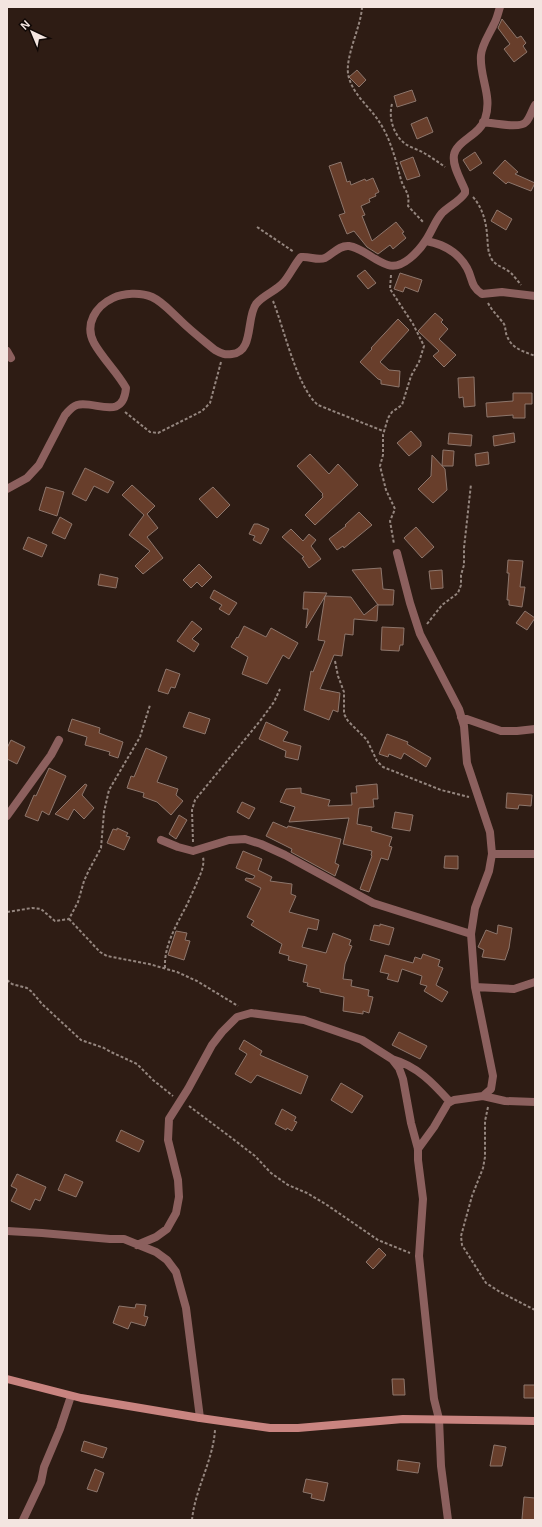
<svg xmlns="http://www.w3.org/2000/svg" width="542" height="1527" font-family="Arial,sans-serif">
<rect width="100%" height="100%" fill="#2e1c14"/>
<path fill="#683e2b" stroke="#8d766c" d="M502,19L517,38L521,36L526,43L523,46L527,52L514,62L504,49L510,44L498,28Z
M357,70L366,80L359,87L349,77Z
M412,90L416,101L397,107L394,96Z
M427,117L433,132L417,139L411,124Z
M475,152L482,163L470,171L463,160Z
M413,157L420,176L407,180L400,162Z
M505,160L518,172L515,174L535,183L531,191L508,182L506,184L493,173Z
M341,162L347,182L350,181L351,185L365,179L366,181L373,178L379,192L375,194L376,196L369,199L370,202L361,206L365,215L362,216L372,241L396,222L404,232L402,233L406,238L393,249L390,245L378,254L367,247L354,231L347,234L339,215L345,213L329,166Z
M497,210L512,219L506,230L491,221Z
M365,270L376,283L368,289L357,276Z
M400,273L422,280L418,292L405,287L403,292L394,289Z
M435,313L443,320L441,322L448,329L439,339L456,355L444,367L433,356L439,351L418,331Z
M398,319L409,330L380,362L389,370L400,371L399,387L381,384V380L378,379L360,362L372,349L371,348Z
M474,377L475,406L464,407L463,397L459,398L458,378Z
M513,393H532V404H525V418H513V415L487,417L486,403L513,401Z
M411,431L421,442V446L409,456L397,443Z
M449,433L472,435L471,446L448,444Z
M514,433L515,442L494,446L493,436Z
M443,450L454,451L453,466H442Z
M488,452L489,464L476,466L475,454Z
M310,454L329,474L338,464L358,485L315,525L305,515L323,497L322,495L323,494L297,466Z
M432,455L445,469L447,490L433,503L418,489L431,476Z
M85,468L114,482L108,493L94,486L86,501L72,494Z
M132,485L155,506L147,514L158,528L147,537L163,558L143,574L135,566L150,551L129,535L144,515L122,495Z
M46,487L64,492L57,516L39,510Z
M213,487L230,505L217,518L199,499Z
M359,512L372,525L344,548L343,546L337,550L329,539L346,526L345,525Z
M60,517L72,524L65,539L52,533Z
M254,524H258L269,529L261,544L253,540L255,536L249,534Z
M416,527L434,547L422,558L404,538Z
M291,529L303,541L309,534L316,540L311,546L321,559L309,568L302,558L304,557L282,537Z
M28,537L47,545L42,557L23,549Z
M508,560L523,561L520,587H525L522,607L509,605V600H507L509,573H507Z
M199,564L212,577L202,587L197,582L191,588L183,580Z
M381,568L383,589L394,590L393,605H378L352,570Z
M442,570L443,588L431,589L429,571Z
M100,574L118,578L116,588L98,585Z
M214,590L237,603L229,615L219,609L222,605L210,598Z
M304,592L327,593L306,628L308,609H303Z
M325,596L351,597L364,615L378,604L377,621L354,619L353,635L345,634L342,656L334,655L320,689L340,693L338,712L333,710L329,720L304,710L311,671L313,672L325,641L318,640Z
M525,611L535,618L527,630L516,623Z
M192,621L202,629L192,639L199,644L194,652L177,641Z
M244,626L266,637L271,628L298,643L289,659L283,655L267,684L242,674L248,657L231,647L237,637L238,638Z
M382,627L404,628L403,645H400L399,651L381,650Z
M166,669L180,674L175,688L171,687L168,694L158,691Z
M189,712L210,719L205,734L183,727Z
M72,719L100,728L99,733L123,742L118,758L109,755L110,752L85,745L87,737L68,731Z
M266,722L288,732L283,741L301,746L298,760L285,757L286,751L259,739Z
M387,734L408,742L407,744L431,758L426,767L404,753L401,759L389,754L388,757L379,754Z
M11,740L25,747L17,764L7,759V748Z
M146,748L167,757L157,782L178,789L176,795L183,801L171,815L157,802L143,797L144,793L127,788L131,776L134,777Z
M49,768L66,776L49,815L42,811L38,821L25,816L34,795L36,796Z
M85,784L87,785L82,795L94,808L84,819L74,809L68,820L55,814Z
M377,784L378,799H373L374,807L359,808L357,824L372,827L371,831L392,837L389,846L392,847L388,860L381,858L369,892L360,889L372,856L371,855L372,851L343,844L349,818L289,822L295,807L280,802L286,789L301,788V793L330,800L328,806L352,805L351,793H357L356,786Z
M507,793L532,795L531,806L519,805L518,809L506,808Z
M242,802L255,808L249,819L237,812Z
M395,812L413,815L410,831L392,828Z
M179,815L187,820L176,839L169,834Z
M273,822L287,828L288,826L341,839L335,863L339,865L335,876L291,852L292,849L266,836Z
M117,828L128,833L126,836L130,837L124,850L107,843L113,829L117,830Z
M243,851L262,859L258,870L272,877L270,881L292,884L291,894L296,896L289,912L319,920L317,930L308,928L302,947L326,953L333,933L351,940L349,945L352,946L345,964L343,979L352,980L351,986L369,990L368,996L373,997L369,1013L363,1011V1014L343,1011L344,997L320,992V989L307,986L308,983L303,982L307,965L288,960L289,956L279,953L282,944L251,925L254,921L247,917L261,888L245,880L246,878L253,879L255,876L236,868Z
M445,856H458V869L444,868Z
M380,924L394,928L389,945L370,940L374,925L380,926Z
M498,925L512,928L509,948L505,960L482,957L484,950L478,947L486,930L497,934Z
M176,931L187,933L185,940L190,941L184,960L168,955Z
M423,954L440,960L438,966L443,968L436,985L448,992L442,1002L424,991L427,986L420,984L422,976L402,969L398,982L387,979L389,974L380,972L385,955L413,963L415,957L421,959Z
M399,1032L427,1046L420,1059L392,1045Z
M244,1040L262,1051L260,1055L308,1076L301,1094L257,1075L251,1083L235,1074L247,1054L239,1049Z
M341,1083L363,1096L352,1113L331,1100Z
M282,1109L296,1117L294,1121L297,1122L292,1131L287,1128L286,1130L275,1124Z
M121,1130L144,1141L139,1152L116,1141Z
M17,1174L46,1187L40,1201L35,1199L30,1210L11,1201L17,1189L11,1186Z
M65,1174L83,1182L76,1197L58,1190Z
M379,1248L386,1255L373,1269L366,1262Z
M136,1304L146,1305L144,1316L148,1317L145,1326L131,1322L128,1329L113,1323L119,1306L135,1308Z
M392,1379H404L405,1395H393Z
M524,1385H535V1398H524Z
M84,1441L107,1448L103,1458L81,1451Z
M494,1445L506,1447L502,1466H490Z
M398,1460L420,1463L418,1473L397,1470Z
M95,1469L104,1473L97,1492L87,1489Z
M306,1479L328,1483L324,1501L311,1498L312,1494L303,1492Z
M524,1497L535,1498V1520H524L522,1519Z"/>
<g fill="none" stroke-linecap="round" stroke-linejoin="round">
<path stroke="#95867f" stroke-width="2" stroke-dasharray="3 2" stroke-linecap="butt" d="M362,7C361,28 343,60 349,78C354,96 371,108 380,123C391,140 396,161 401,180C405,192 410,192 408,206L424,223
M392,104C388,118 394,137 407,145C412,148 419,150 424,153C431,157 438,162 445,167
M473,197C482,207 486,221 487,234C488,242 487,250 491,258C495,266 504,267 511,273C514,276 518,281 521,285
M257,227L294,252
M391,275L390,289L413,324L424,346L419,362L411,376L402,405L392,412L388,418L383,435V455L380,466L386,490L395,509L390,521L394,544
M273,301C284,328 297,388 318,405L383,431
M488,303C492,311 499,317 504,324C506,328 505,332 507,336C512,349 523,351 535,356
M125,412L150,432L158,433L202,411L210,403L221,362
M427,624L442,605L458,593L461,585V575L464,565V548L471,484
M335,661L338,676L344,692V714L348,721L367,740L377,761L383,767L441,790L469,797
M193,842L192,810L195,800L260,721L274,702L280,689
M7,912L32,908L41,909L55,921L69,919L78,902L84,881L89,870L101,848L104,812L109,790L140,737L150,705
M69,919L100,952L107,956L149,964L177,972L197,981L238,1006
M165,968C164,947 174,930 183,912C188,904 191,895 195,887C199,877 205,867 203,857
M7,980L12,984L27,988L32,992L42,1004L81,1040L104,1048L111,1052L137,1064L153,1080L173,1096
M189,1106L233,1139L255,1156L271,1173L288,1185L307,1193L327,1205L378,1240L410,1253
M488,1107L485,1121V1157L483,1168L472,1196L461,1236L462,1245L486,1283L500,1292L535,1310
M192,1520C195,1489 213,1461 215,1430"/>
<path stroke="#8c605e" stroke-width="8" d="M483,122C493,123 520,129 526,122C530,118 532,110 535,105
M426,241C443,244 458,252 467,268C473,279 470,286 482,294L502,292L535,296
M7,351L11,358
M7,489L27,478L39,465L65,415C69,411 71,407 77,405C95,400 123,422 126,388C117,372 103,359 94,343C84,324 96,306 113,298C123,293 141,292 152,297C163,302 171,312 180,320C191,331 203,340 215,350C222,354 225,355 232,354C254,352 246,318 256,304C263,295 276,291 283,283C290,275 294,265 301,257C310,256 317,261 325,258C333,254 339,245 349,246C363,248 374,261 388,265C402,270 419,251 426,240C432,231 435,221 442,213C449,206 460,201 465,193V190C461,180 452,166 454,155C456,141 480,135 485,119C493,96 479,77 481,55C482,44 489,35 494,24C497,19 498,13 500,7
M397,553L410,603L420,634L459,709L464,726L467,763L490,832L492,854L489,871L475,908L471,934L475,987L493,1076L491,1089L483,1096L454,1100L448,1103L434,1127L418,1149
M461,717L501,731H517L535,729
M7,816L51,755L59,740
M161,840L178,847L193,851L229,840L245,839L261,844L285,855L373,903L471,934
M492,854H535
M475,987L514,989L535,982
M392,1059C417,1066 433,1083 450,1102
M483,1096L505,1101L535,1102
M7,1231L42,1233L110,1239H124L156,1252L167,1260L176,1272L186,1308L200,1418
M137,1245L156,1237L167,1229L176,1213L179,1197L178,1180L168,1140L169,1119L188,1089L212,1045L222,1032L237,1017L251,1013L304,1020L362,1040L392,1059L399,1068L403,1079L411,1123L418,1149V1160L423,1199L419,1256L434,1399L439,1419L441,1466L448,1520
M23,1520L41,1482L44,1467L60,1429L71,1396"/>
<path stroke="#c98480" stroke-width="8" d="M7,1379L81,1398L200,1418L270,1428H298L403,1419L535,1421"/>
</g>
<rect width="542" height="1527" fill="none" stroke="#f3e5e0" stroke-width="16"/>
<g transform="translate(32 32) rotate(316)" stroke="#100806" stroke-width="3" paint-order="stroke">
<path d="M0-3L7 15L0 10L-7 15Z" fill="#f3e5e0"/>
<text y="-6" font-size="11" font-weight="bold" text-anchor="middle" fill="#f3e5e0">N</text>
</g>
</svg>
